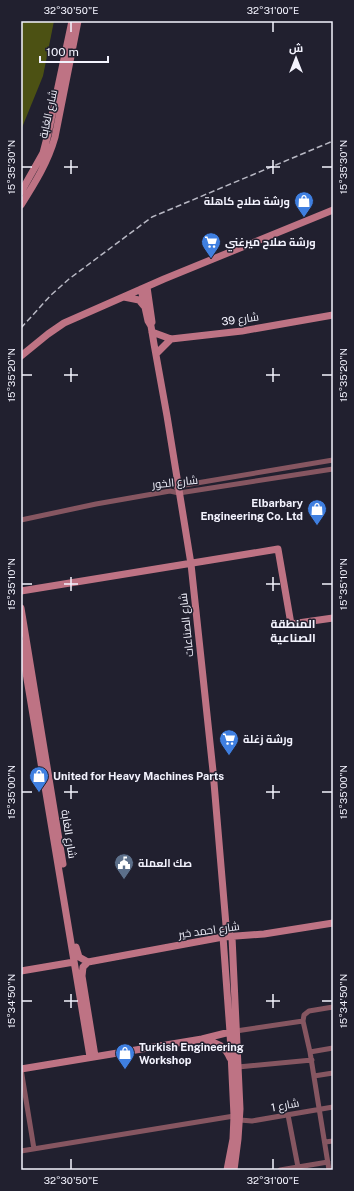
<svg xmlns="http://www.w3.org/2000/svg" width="354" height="1191" font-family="'Public Sans',Cairo,sans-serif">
<rect width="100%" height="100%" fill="#21202f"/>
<path fill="#4c5113" d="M21,21H54L43,76L21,130Z"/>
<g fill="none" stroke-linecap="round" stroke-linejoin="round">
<path stroke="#865661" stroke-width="5" d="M176,487L179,486L333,460
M21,520L96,504L170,491L179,493L333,469
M303,1021L310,1052L329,1170
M236,1031L303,1021L304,1015L309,1011L333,1007
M310,1052L333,1048
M238,1067L312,1060
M21,1069L34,1149
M314,1076L333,1073
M288,1115L298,1167
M240,1120L252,1121L333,1107
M325,1142L333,1141
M21,1151L234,1116
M280,1170L328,1162"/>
<path stroke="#be7384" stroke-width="7" d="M21,192L43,153L48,134L72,21
M21,205C35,183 48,162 55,137L78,21
M147,287L152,322
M141,289L148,321L151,326L154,344L167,416L191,564L213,771L226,925L223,937L230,1032L234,1116L233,1139L227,1170
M124,297L139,300L144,306
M152,332L171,339L242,331L333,315
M156,354L171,339
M21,356L48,334L64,323L164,279L333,210
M21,591L278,549L291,624L333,618
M21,608L63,864
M21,643L90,1057
M230,934L232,937L240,1109L238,1139L234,1170
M76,947L79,957L88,962
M88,962L223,937L264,934L333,923
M88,962L83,967L82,976L95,1056
M21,971L74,962
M202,1039C216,1043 224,1044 230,1058
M21,1069L202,1039L234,1031"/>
<path stroke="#b8b8c4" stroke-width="1.5" stroke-dasharray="6 3" stroke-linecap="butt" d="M21,328L51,295L69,279L152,217L333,141"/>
</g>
<path fill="none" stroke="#f3f3fe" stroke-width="1.5" d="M71,22V32M273,22V32M71,160V174M273,160V174M22,167H32M64,167H78M266,167H280M322,167H332M71,368V382M273,368V382M22,375H32M64,375H78M266,375H280M322,375H332M71,577V591M273,577V591M22,584H32M64,584H78M266,584H280M322,584H332M71,785V799M273,785V799M22,792H32M64,792H78M266,792H280M322,792H332M71,994V1008M273,994V1008M22,1001H32M64,1001H78M266,1001H280M322,1001H332M71,1159V1169M273,1159V1169"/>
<defs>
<symbol id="shop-pin" viewBox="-11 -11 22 30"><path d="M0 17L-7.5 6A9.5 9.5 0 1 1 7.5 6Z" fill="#3f7fe0" stroke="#21202f"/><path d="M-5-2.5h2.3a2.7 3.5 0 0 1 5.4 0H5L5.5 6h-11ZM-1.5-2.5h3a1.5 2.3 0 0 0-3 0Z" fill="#fff"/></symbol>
<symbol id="supermarket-pin" viewBox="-11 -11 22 30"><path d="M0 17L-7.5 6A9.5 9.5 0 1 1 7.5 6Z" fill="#3f7fe0" stroke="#21202f"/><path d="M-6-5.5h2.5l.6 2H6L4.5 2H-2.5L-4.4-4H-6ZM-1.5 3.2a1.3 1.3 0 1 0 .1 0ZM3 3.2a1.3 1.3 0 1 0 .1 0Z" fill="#fff"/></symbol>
<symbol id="civic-pin" viewBox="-11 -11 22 30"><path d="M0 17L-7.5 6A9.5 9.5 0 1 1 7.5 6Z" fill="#5c6f8a" stroke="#21202f"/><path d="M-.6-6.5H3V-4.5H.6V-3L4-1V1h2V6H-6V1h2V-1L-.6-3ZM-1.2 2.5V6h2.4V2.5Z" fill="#fff"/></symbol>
</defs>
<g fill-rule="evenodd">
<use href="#shop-pin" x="293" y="190" width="22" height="30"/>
<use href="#supermarket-pin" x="200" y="231" width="22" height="30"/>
<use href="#shop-pin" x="306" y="498" width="22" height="30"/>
<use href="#supermarket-pin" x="218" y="728" width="22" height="30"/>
<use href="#shop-pin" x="28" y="765" width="22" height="30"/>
<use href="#civic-pin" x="113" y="852" width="22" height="30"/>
<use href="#shop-pin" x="114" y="1042" width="22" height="30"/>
</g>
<g text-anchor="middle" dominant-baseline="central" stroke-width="3" stroke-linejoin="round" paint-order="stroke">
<g font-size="11" fill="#f3f3fe" stroke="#21202f">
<text transform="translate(48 114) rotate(-78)">شارع الغابة</text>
<text transform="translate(240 319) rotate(-8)">شارع 39</text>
<text transform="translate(175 482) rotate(-6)">شارع الخور</text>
<text transform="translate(186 625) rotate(-96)">شارع الصناعات</text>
<text transform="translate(69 834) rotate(81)">شارع الغابة</text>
<text transform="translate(209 930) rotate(-8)">شارع احمد خير</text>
<text transform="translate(285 1105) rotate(-10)">شارع 1</text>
</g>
<g font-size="11" font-weight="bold" fill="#f3f3fe" stroke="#21202f" text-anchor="start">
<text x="290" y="201" text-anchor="end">ورشة صلاح كاهلة</text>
<text x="225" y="242">ورشة صلاح ميرغني</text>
<text x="303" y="503" text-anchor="end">Elbarbary<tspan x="303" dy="13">Engineering Co. Ltd</tspan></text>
<text x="243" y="739">ورشة زغلة</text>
<text x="53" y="776">United for Heavy Machines Parts</text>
<text x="138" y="863">صك العملة</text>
<text x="139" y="1047">Turkish Engineering<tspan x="139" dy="13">Workshop</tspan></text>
</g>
<g font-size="12" font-weight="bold" fill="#f3f3fe" stroke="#21202f">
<text x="293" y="624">المنطقة<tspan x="293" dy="14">الصناعية</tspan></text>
</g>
</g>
<rect width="354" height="1191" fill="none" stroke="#21202f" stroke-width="44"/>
<g transform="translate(296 58)" stroke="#21202f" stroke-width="3" paint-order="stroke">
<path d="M0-3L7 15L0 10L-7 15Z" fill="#f3f3fe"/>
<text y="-6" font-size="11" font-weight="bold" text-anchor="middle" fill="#f3f3fe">ش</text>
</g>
<path d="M40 56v6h68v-6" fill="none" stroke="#f3f3fe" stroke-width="2"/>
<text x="46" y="56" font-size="12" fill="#f3f3fe" stroke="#21202f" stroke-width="3" paint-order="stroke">100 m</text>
<rect x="22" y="22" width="310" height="1147" fill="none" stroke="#f3f3fe" stroke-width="1.5"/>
<g font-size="10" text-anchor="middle" fill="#f3f3fe">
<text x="71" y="14">32°30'50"E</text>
<text x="273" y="14">32°31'00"E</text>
<text transform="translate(11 167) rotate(-90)" y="4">15°35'30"N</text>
<text transform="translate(343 167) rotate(-90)" y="4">15°35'30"N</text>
<text transform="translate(11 375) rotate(-90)" y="4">15°35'20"N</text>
<text transform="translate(343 375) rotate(-90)" y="4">15°35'20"N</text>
<text transform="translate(11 584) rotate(-90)" y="4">15°35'10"N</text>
<text transform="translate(343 584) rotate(-90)" y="4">15°35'10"N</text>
<text transform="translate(11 792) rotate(-90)" y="4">15°35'00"N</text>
<text transform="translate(343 792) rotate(-90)" y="4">15°35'00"N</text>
<text transform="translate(11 1001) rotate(-90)" y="4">15°34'50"N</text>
<text transform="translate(343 1001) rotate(-90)" y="4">15°34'50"N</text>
<text x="71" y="1184">32°30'50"E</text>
<text x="273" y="1184">32°31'00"E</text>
</g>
</svg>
